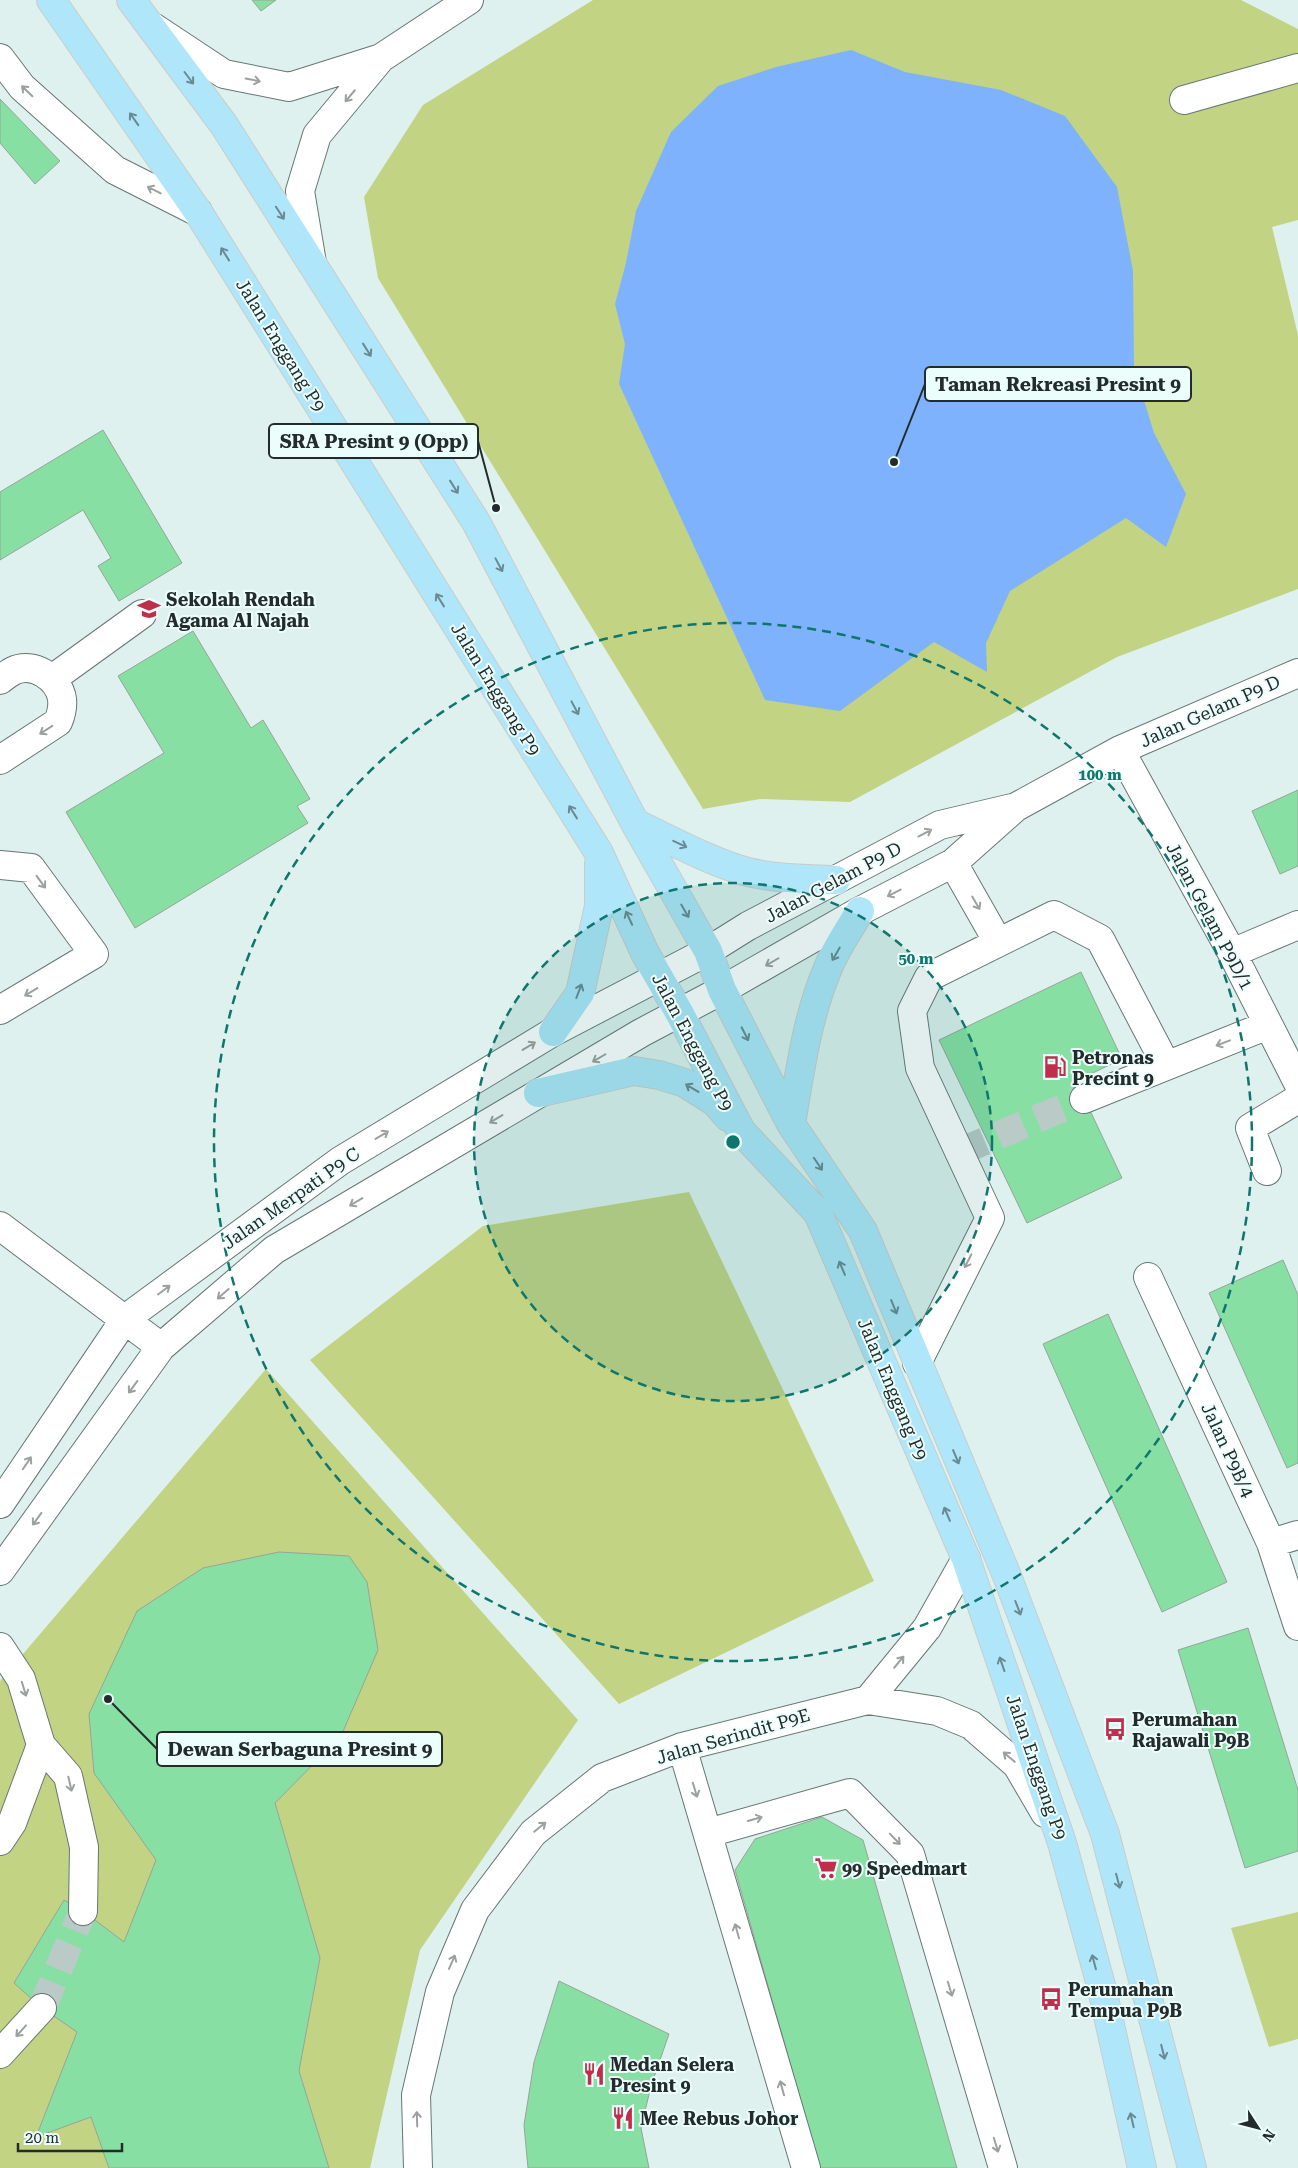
<svg xmlns="http://www.w3.org/2000/svg" width="1298" height="2168" font-family="'Roboto Serif',serif">
<rect width="100%" height="100%" fill="#def1ee"/>
<path fill="#c2d384" d="M593,0H1241L1298,29V220L1272,227L1298,335V589L1117,657L850,802L760,799L703,809L378,278L364,197L423,105Z
M689,1192L874,1581L619,1704L310,1360L483,1226Z
M266,1369L578,1720L420,1950L370,2168H0V1681Z
M1298,1912V2039L1269,2047L1231,1928Z"/>
<path fill="#7eb2fc" d="M851,50L905,72L1001,90L1065,116L1117,187L1133,271L1134,368L1154,433L1186,494L1166,547L1126,518L1010,591L986,643L987,672L934,642L840,711L765,700L619,384L625,344L615,304L626,263L636,211L671,132L718,86L776,67Z"/>
<path fill="#88dfa3" stroke="#97a49a" d="M252,0H276L261,11Z
M0,99L60,161L35,184L0,143Z
M103,430L182,563L119,601L98,566L111,558L83,510L0,560V492Z
M193,631L251,728L263,720L310,799L297,806L308,823L135,928L66,812L164,753L118,676Z
M1298,790V866L1280,874L1252,811Z
M1081,972L1122,1059L1076,1081L1122,1178L1027,1223L939,1040Z
M1283,1260L1298,1295V1463L1287,1468L1209,1293Z
M1108,1314L1227,1582L1162,1612L1043,1344Z
M279,1552L349,1556L367,1582L378,1650L341,1736L275,1803L320,1958L299,2071L329,2168H109L91,2117L36,2137L77,2032L42,2008L14,1983L64,1900L83,1911L124,1942L156,1860L94,1773L89,1714L137,1611L203,1568Z
M1248,1628L1298,1790V1851L1245,1868L1178,1650Z
M822,1817L863,1840L957,2168H820L735,1870L755,1839Z
M559,1981L669,2034L651,2086L641,2128L649,2168H528L524,2125L534,2062Z"/>
<g fill="none" stroke-linecap="round" stroke-linejoin="round">
<path stroke="#b9cac7" stroke-width="28" stroke-dasharray="28 14" stroke-linecap="butt" d="M959,1152L1084,1099
M42,2008L83,1911"/>
<defs>
<path id="minor" d="M153,27L224,74L289,87L381,58L469,0
M0,58L22,87L115,170L198,212
M1184,100L1298,68
M312,263L300,191L317,135L381,58
M52,679L142,614
M0,680C4,677 9,673 13,671C33,661 59,678 62,699C63,707 61,715 58,722L0,760
M1120,750L1232,953L1298,1083
M953,863L998,942
M0,865L31,868L94,954L0,1010
M1232,953L1298,925
M1084,1099L1268,1025
M1267,1171L1250,1128L1298,1099
M0,1226L161,1347
M1148,1277L1271,1543L1298,1626
M917,1363L990,1218L920,1068L912,1011L929,977L1054,915L1100,939L1166,1065
M0,1504L125,1319L340,1161L553,1032L708,951L748,926L940,825L1012,808
M1271,1543L1298,1535
M0,1571L161,1347L274,1250L641,1033L722,990L860,911L953,863L1016,807L1120,750L1298,673
M0,1647L21,1679L41,1745L12,1823L0,1841
M868,1700L927,1628L966,1559
M41,1745L68,1776L84,1847L83,1911
M682,1747L806,2168
M708,1833L850,1793L910,1854L1003,2168
M0,2054L42,2008
M418,2168L416,2095L440,1992L475,1910L533,1833L602,1778L682,1747L868,1700L937,1711L971,1725L1017,1765L1045,1813"/>
<path id="major" d="M51,0L198,212L599,853L645,953L680,1014L741,1131L818,1213L966,1559L1062,1843L1102,1989L1142,2168
M131,0L224,125L476,522L635,823L708,951L722,990L791,1124L863,1231L1007,1576L1105,1834L1192,2168
M635,823C671,840 707,860 744,871C774,879 806,879 836,880
M553,1032L580,993L599,906V863
M538,1093L634,1071L659,1075L685,1083L715,1102L728,1117
M791,1124C800,1071 807,1017 828,968C836,948 849,930 860,911"/>
</defs>
<use href="#minor" stroke="#667775" stroke-width="30"/>
<use href="#major" stroke="#cacccc" stroke-width="30"/>
<use href="#minor" stroke="#fff" stroke-width="28"/>
<use href="#major" stroke="#afe6f9" stroke-width="28"/>
</g>
<defs><path id="oneway-shaft" d="M-6 0H5M1.5-3L5.5 0L1.5 3" fill="none" stroke-width="1.6" stroke-linecap="round" stroke-linejoin="round" transform="scale(1.25)"/></defs>
<g stroke="#6a8992">
<use href="#oneway-shaft" transform="translate(189 78) rotate(53)"/>
<use href="#oneway-shaft" transform="translate(134 119) rotate(-125)"/>
<use href="#oneway-shaft" transform="translate(280 213) rotate(57)"/>
<use href="#oneway-shaft" transform="translate(225 254) rotate(-122)"/>
<use href="#oneway-shaft" transform="translate(367 350) rotate(58)"/>
<use href="#oneway-shaft" transform="translate(454 487) rotate(58)"/>
<use href="#oneway-shaft" transform="translate(499 565) rotate(62)"/>
<use href="#oneway-shaft" transform="translate(440 600) rotate(-122)"/>
<use href="#oneway-shaft" transform="translate(575 708) rotate(62)"/>
<use href="#oneway-shaft" transform="translate(573 812) rotate(-122)"/>
<use href="#oneway-shaft" transform="translate(680 844) rotate(25)"/>
<use href="#oneway-shaft" transform="translate(685 911) rotate(60)"/>
<use href="#oneway-shaft" transform="translate(629 918) rotate(-115)"/>
<use href="#oneway-shaft" transform="translate(836 954) rotate(120)"/>
<use href="#oneway-shaft" transform="translate(579 991) rotate(-69)"/>
<use href="#oneway-shaft" transform="translate(745 1034) rotate(63)"/>
<use href="#oneway-shaft" transform="translate(692 1088) rotate(-149)"/>
<use href="#oneway-shaft" transform="translate(818 1164) rotate(56)"/>
<use href="#oneway-shaft" transform="translate(842 1268) rotate(-113)"/>
<use href="#oneway-shaft" transform="translate(894 1307) rotate(68)"/>
<use href="#oneway-shaft" transform="translate(956 1457) rotate(67)"/>
<use href="#oneway-shaft" transform="translate(947 1514) rotate(-113)"/>
<use href="#oneway-shaft" transform="translate(1018 1608) rotate(69)"/>
<use href="#oneway-shaft" transform="translate(1002 1664) rotate(-109)"/>
<use href="#oneway-shaft" transform="translate(1118 1881) rotate(75)"/>
<use href="#oneway-shaft" transform="translate(1094 1962) rotate(-105)"/>
<use href="#oneway-shaft" transform="translate(1163 2052) rotate(76)"/>
<use href="#oneway-shaft" transform="translate(1132 2120) rotate(-103)"/>
</g>
<g stroke="#9ca0a0">
<use href="#oneway-shaft" transform="translate(253 80) rotate(11)"/>
<use href="#oneway-shaft" transform="translate(27 91) rotate(-136)"/>
<use href="#oneway-shaft" transform="translate(350 96) rotate(130)"/>
<use href="#oneway-shaft" transform="translate(154 190) rotate(-153)"/>
<use href="#oneway-shaft" transform="translate(46 730) rotate(147)"/>
<use href="#oneway-shaft" transform="translate(925 833) rotate(-28)"/>
<use href="#oneway-shaft" transform="translate(41 882) rotate(54)"/>
<use href="#oneway-shaft" transform="translate(894 893) rotate(153)"/>
<use href="#oneway-shaft" transform="translate(976 903) rotate(60)"/>
<use href="#oneway-shaft" transform="translate(772 962) rotate(150)"/>
<use href="#oneway-shaft" transform="translate(31 992) rotate(149)"/>
<use href="#oneway-shaft" transform="translate(1223 1043) rotate(159)"/>
<use href="#oneway-shaft" transform="translate(529 1046) rotate(-31)"/>
<use href="#oneway-shaft" transform="translate(599 1058) rotate(150)"/>
<use href="#oneway-shaft" transform="translate(496 1119) rotate(149)"/>
<use href="#oneway-shaft" transform="translate(382 1135) rotate(-31)"/>
<use href="#oneway-shaft" transform="translate(356 1202) rotate(149)"/>
<use href="#oneway-shaft" transform="translate(968 1261) rotate(117)"/>
<use href="#oneway-shaft" transform="translate(164 1290) rotate(-37)"/>
<use href="#oneway-shaft" transform="translate(223 1294) rotate(139)"/>
<use href="#oneway-shaft" transform="translate(133 1387) rotate(126)"/>
<use href="#oneway-shaft" transform="translate(27 1463) rotate(-56)"/>
<use href="#oneway-shaft" transform="translate(37 1519) rotate(126)"/>
<use href="#oneway-shaft" transform="translate(899 1662) rotate(-50)"/>
<use href="#oneway-shaft" transform="translate(24 1689) rotate(73)"/>
<use href="#oneway-shaft" transform="translate(1009 1757) rotate(-140)"/>
<use href="#oneway-shaft" transform="translate(70 1784) rotate(77)"/>
<use href="#oneway-shaft" transform="translate(695 1790) rotate(73)"/>
<use href="#oneway-shaft" transform="translate(755 1819) rotate(-16)"/>
<use href="#oneway-shaft" transform="translate(540 1827) rotate(-39)"/>
<use href="#oneway-shaft" transform="translate(895 1839) rotate(46)"/>
<use href="#oneway-shaft" transform="translate(737 1931) rotate(-106)"/>
<use href="#oneway-shaft" transform="translate(452 1962) rotate(-66)"/>
<use href="#oneway-shaft" transform="translate(950 1989) rotate(73)"/>
<use href="#oneway-shaft" transform="translate(21 2031) rotate(132)"/>
<use href="#oneway-shaft" transform="translate(782 2088) rotate(-106)"/>
<use href="#oneway-shaft" transform="translate(417 2119) rotate(-92)"/>
<use href="#oneway-shaft" transform="translate(996 2145) rotate(73)"/>
</g>
<circle cx="733" cy="1142" r="259" fill="#0f766e" fill-opacity=".12"/>
<g fill="none" stroke="#0f766e" stroke-width="2.5" stroke-dasharray="9 6">
<circle cx="733" cy="1142" r="259"/>
<circle cx="733" cy="1142" r="519"/>
</g>
<defs>
<symbol id="school-bare" viewBox="-9 -9 18 18"><path d="M0-5L7-2L0 1L-7-2ZM-4 1L0 2.5L4 1V4Q0 6-4 4Z" fill="#bf2e4b" stroke="#ebfefc" stroke-width="2.5" paint-order="stroke"/></symbol>
<symbol id="fuel-bare" viewBox="-9 -9 18 18"><path d="M-5.5-6h7V0h2V4h1.3V-2.5L3-4.5l.8-.8L6-3V5H2.5V1h-1V6h-7ZM-4.2-4.7v3.2H.2V-4.7Z" fill="#bf2e4b" stroke="#ebfefc" stroke-width="2.5" paint-order="stroke"/></symbol>
<symbol id="bus-bare" viewBox="-9 -9 18 18"><path d="M-5-6H5V4H4V6H2V4H-2V6H-4V4H-5ZM-3.5-4V0h7V-4ZM-3.5 1.2v1.5H-2V1.2ZM2 1.2v1.5H3.5V1.2Z" fill="#bf2e4b" stroke="#ebfefc" stroke-width="2.5" paint-order="stroke"/></symbol>
<symbol id="supermarket-bare" viewBox="-9 -9 18 18"><path d="M-6-5.5h2.5l.6 2H6L4.5 2H-2.5L-4.4-4H-6ZM-1.5 3.2a1.3 1.3 0 1 0 .1 0ZM3 3.2a1.3 1.3 0 1 0 .1 0Z" fill="#bf2e4b" stroke="#ebfefc" stroke-width="2.5" paint-order="stroke"/></symbol>
<symbol id="restaurant-bare" viewBox="-9 -9 18 18"><path d="M-5-6h1v4h1v-4h1v4h1v-4h1v5L-1.5 .5V6h-2V.5L-5-1ZM5-6V6H3V1.5H1.5Q1.5-4 5-6Z" fill="#bf2e4b" stroke="#ebfefc" stroke-width="2.5" paint-order="stroke"/></symbol>
</defs>
<g fill-rule="evenodd">
<use href="#school-bare" x="133" y="593" width="32" height="32"/>
<use href="#fuel-bare" x="1039" y="1051" width="32" height="32"/>
<use href="#bus-bare" x="1099" y="1713" width="32" height="32"/>
<use href="#supermarket-bare" x="810" y="1852" width="32" height="32"/>
<use href="#bus-bare" x="1035" y="1983" width="32" height="32"/>
<use href="#restaurant-bare" x="578" y="2058" width="32" height="32"/>
<use href="#restaurant-bare" x="607" y="2102" width="32" height="32"/>
</g>
<g text-anchor="middle" dominant-baseline="central" stroke-width="4" stroke-linejoin="round" paint-order="stroke">
<g font-size="18" fill="#242c2b" stroke="#ebfefc">
<text transform="translate(281 345) rotate(58)">Jalan Enggang P9</text>
<text transform="translate(496 689) rotate(58)">Jalan Enggang P9</text>
<text transform="translate(1210 711) rotate(-24)">Jalan Gelam P9 D</text>
<text transform="translate(833 882) rotate(-28)">Jalan Gelam P9 D</text>
<text transform="translate(1210 916) rotate(62)">Jalan Gelam P9D/1</text>
<text transform="translate(693 1042) rotate(62)">Jalan Enggang P9</text>
<text transform="translate(291 1198) rotate(-35)">Jalan Merpati P9 C</text>
<text transform="translate(893 1389) rotate(67)">Jalan Enggang P9</text>
<text transform="translate(1228 1450) rotate(65)">Jalan P9B/4</text>
<text transform="translate(733 1736) rotate(-16)">Jalan Serindit P9E</text>
<text transform="translate(1037 1767) rotate(71)">Jalan Enggang P9</text>
</g>
<g font-size="18" font-weight="bold" fill="#242c2b" stroke="#ebfefc" text-anchor="start">
<text x="166" y="599">Sekolah Rendah<tspan x="166" dy="21">Agama Al Najah</tspan></text>
<text x="1072" y="1057">Petronas<tspan x="1072" dy="21">Precint 9</tspan></text>
<text x="1132" y="1719">Perumahan<tspan x="1132" dy="21">Rajawali P9B</tspan></text>
<text x="842" y="1868">99 Speedmart</text>
<text x="1068" y="1989">Perumahan<tspan x="1068" dy="21">Tempua P9B</tspan></text>
<text x="610" y="2064">Medan Selera<tspan x="610" dy="21">Presint 9</tspan></text>
<text x="640" y="2118">Mee Rebus Johor</text>
</g>
</g>
<circle cx="733" cy="1142" r="8" fill="#0f766e" stroke="#ebfefc" stroke-width="2.5"/>
<g font-size="15" text-anchor="middle" font-weight="bold" fill="#0f766e" stroke="#ebfefc" stroke-width="4" stroke-linejoin="round" paint-order="stroke">
<text x="1100" y="780">100 m</text>
<text x="916" y="964">50 m</text>
</g>
<path fill="none" stroke="#242c2b" stroke-width="2" d="M894 462L925 384M496 508L478 441M108 1699L157 1749"/>
<g fill="#242c2b" stroke="#ebfefc" stroke-width="2">
<circle cx="894" cy="462" r="5"/>
<circle cx="496" cy="508" r="5"/>
<circle cx="108" cy="1699" r="5"/>
</g>
<g fill="#ebfefc" stroke="#242c2b" stroke-width="2">
<rect x="925" y="367" width="266" height="34" rx="5"/>
<rect x="269" y="424" width="209" height="34" rx="5"/>
<rect x="157" y="1732" width="285" height="34" rx="5"/>
</g>
<g font-size="19" text-anchor="middle" font-weight="bold" fill="#242c2b">
<text x="1058" y="391">Taman Rekreasi Presint 9</text>
<text x="374" y="448">SRA Presint 9 (Opp)</text>
<text x="300" y="1756">Dewan Serbaguna Presint 9</text>
</g>
<g transform="translate(1258 2128) rotate(126)" stroke="#ebfefc" stroke-width="4" paint-order="stroke">
<path d="M0-4L9 19L0 12L-9 19Z" fill="#242c2b"/>
<text y="-8" font-size="14" font-weight="bold" text-anchor="middle" fill="#242c2b">N</text>
</g>
<path d="M18 2143v8h104v-8" fill="none" stroke="#242c2b" stroke-width="2.5"/>
<text x="25" y="2143" font-size="15" fill="#242c2b" stroke="#ebfefc" stroke-width="4" paint-order="stroke">20 m</text>
</svg>
